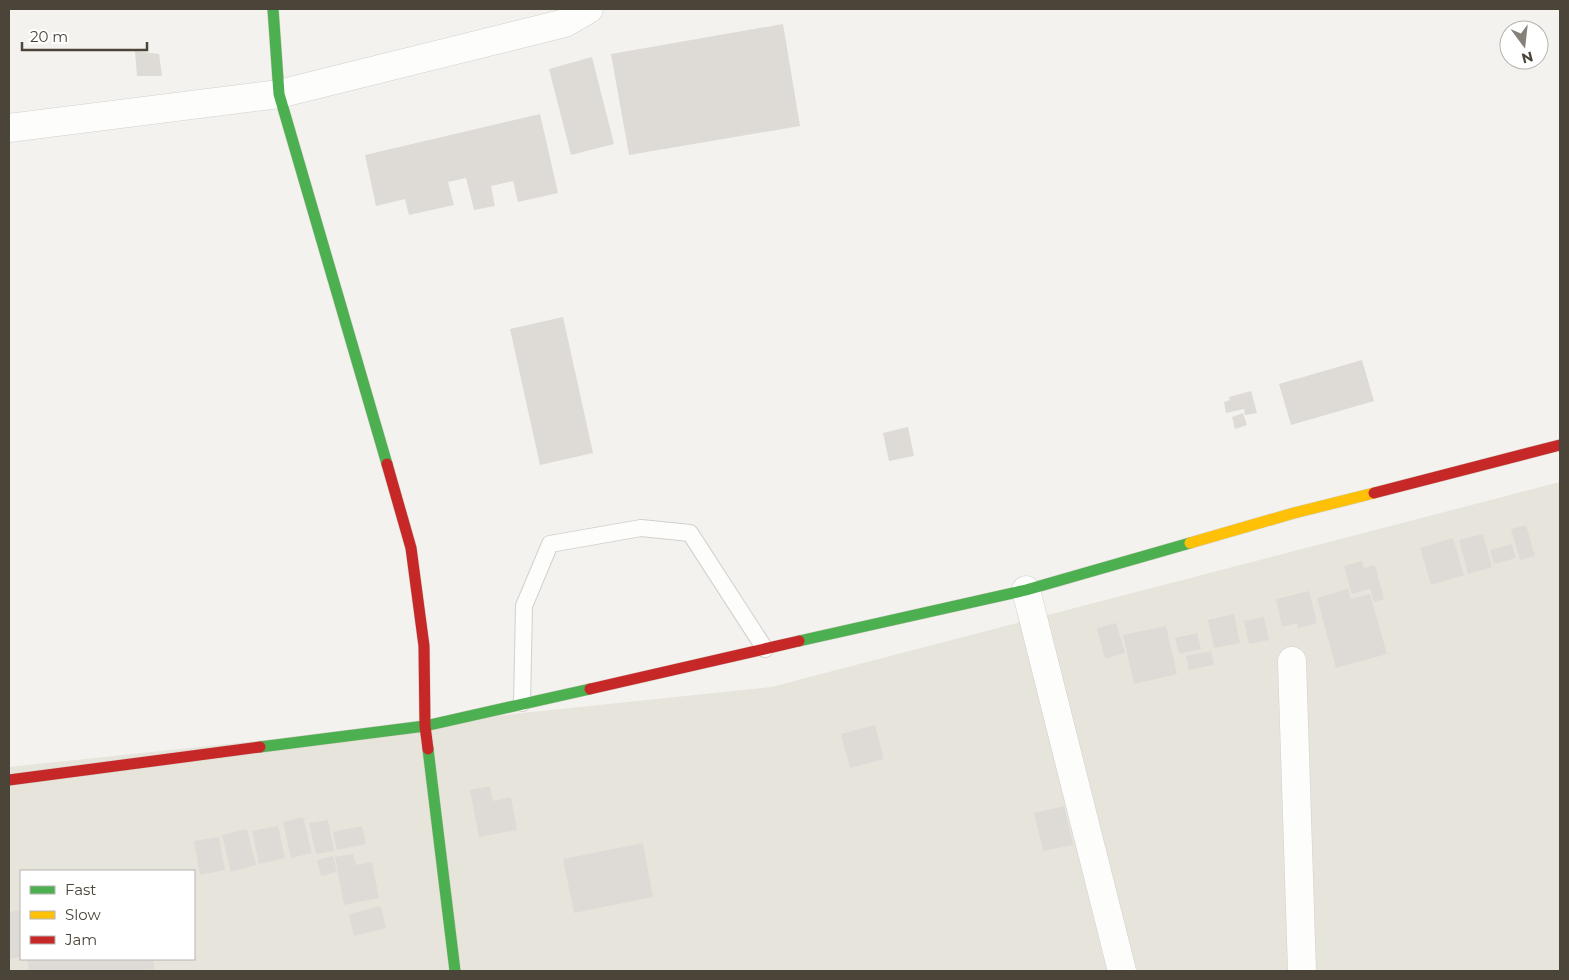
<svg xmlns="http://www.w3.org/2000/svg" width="1569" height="980" font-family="Montserrat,sans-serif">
<rect width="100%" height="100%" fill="#f4f2ee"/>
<path fill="#e7e4dc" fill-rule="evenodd" d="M1560,482V971H9V767L771,687ZM21,871H194V959H21Z"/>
<path fill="#dedbd6" d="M783,24L800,126L629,155L611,54Z
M135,51L159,54L162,76H137Z
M592,57L614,144L571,155L549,69Z
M540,114L558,193L518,202L513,181L491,186L495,206L474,210L466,178L448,182L454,205L409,215L405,199L376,206L365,155Z
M563,317L593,453L540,465L510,329Z
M1362,360L1374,401L1291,425L1279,384Z
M1251,391L1257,413L1245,415L1244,409L1226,413L1224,402L1230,400L1229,397Z
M1243,413L1247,425L1235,429L1232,417Z
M908,427L914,456L889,461L883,433Z
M1526,525L1535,556L1520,560L1511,529Z
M1483,534L1492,567L1468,574L1459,540Z
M1453,538L1464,575L1431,585L1420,548Z
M1512,544L1516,558L1494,564L1490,550Z
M1362,561L1364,568L1375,565L1384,599L1374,602L1370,589L1352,594L1344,566Z
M1348,589L1351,599L1370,594L1387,654L1336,668L1317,598Z
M1309,591L1317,623L1298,628L1297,623L1282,627L1276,599Z
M1234,614L1240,643L1214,648L1208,620Z
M1264,617L1269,640L1249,644L1244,621Z
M1116,623L1125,653L1105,659L1097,628Z
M1166,626L1177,674L1134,684L1123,635Z
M1197,633L1201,649L1179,654L1175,638Z
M1211,651L1214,665L1189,670L1186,656Z
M875,725L884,759L850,768L841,734Z
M490,786L493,801L511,797L517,830L479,837L470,790Z
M1064,806L1073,845L1043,851L1034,813Z
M303,817L312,853L291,858L283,822Z
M328,820L334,851L316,854L309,823Z
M278,826L285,858L259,864L252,831Z
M362,826L366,844L337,850L333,832Z
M247,829L256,865L231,872L222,835Z
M219,837L225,870L200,875L194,841Z
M643,843L653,897L574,913L563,859Z
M353,854L356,865L372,862L379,898L344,905L335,857Z
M333,856L337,872L321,876L317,860Z
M381,906L386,928L354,936L349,914Z
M21,910V957L9,959V912Z
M27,959H153L154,969L140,971H29Z"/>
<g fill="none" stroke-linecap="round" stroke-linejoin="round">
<defs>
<path id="lane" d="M522,703L524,606L550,544L641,528L690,533L765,649"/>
<path id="street" d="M9,128L279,94L565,23L589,9
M1026,590L1122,971
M1292,661L1302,971"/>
<path id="fast" d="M273,9L279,94L387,464
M799,641L1026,590L1190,543
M260,747L425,726L590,689
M428,749L455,971"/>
<path id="slow" d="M1190,543L1294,513L1374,493"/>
<path id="jam" d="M387,464L411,548L424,646L425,726L428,749
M1374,493L1560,445
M590,689L799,641
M9,780L260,747"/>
</defs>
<use href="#lane" stroke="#d2d0cb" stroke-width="18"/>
<use href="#street" stroke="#d2d0cb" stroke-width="29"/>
<use href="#fast" stroke="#d3cfc5" stroke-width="12"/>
<use href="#slow" stroke="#d3cfc5" stroke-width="12"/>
<use href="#jam" stroke="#d3cfc5" stroke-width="12"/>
<use href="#lane" stroke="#fdfdfc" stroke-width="16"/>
<use href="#street" stroke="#fdfdfc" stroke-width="28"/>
<use href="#fast" stroke="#4caf50" stroke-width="11"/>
<use href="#slow" stroke="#ffc107" stroke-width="11"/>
<use href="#jam" stroke="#c62828" stroke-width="11"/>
</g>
<rect width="1569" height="980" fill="none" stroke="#4b4439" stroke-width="20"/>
<rect x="20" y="870" width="175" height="90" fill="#ffffff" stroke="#b7b4b0"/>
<rect x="30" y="886" width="25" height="8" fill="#4caf50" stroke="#b7b4b0"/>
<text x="65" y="895" font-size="15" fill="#4b4439">Fast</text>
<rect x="30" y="911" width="25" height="8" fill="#ffc107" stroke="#b7b4b0"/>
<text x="65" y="920" font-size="15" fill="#4b4439">Slow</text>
<rect x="30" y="936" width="25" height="8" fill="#c62828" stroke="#b7b4b0"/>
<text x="65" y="945" font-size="15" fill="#4b4439">Jam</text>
<g transform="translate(1524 45) rotate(165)"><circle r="24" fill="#ffffff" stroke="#b7b4b0"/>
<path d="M0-4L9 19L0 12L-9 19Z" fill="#868178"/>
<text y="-8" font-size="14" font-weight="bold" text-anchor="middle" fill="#4b4439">N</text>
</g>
<path d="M22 42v8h125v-8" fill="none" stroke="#4b4439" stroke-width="2.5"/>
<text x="30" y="42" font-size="15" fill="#4b4439" stroke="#ffffff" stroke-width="4" paint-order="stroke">20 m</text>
</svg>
